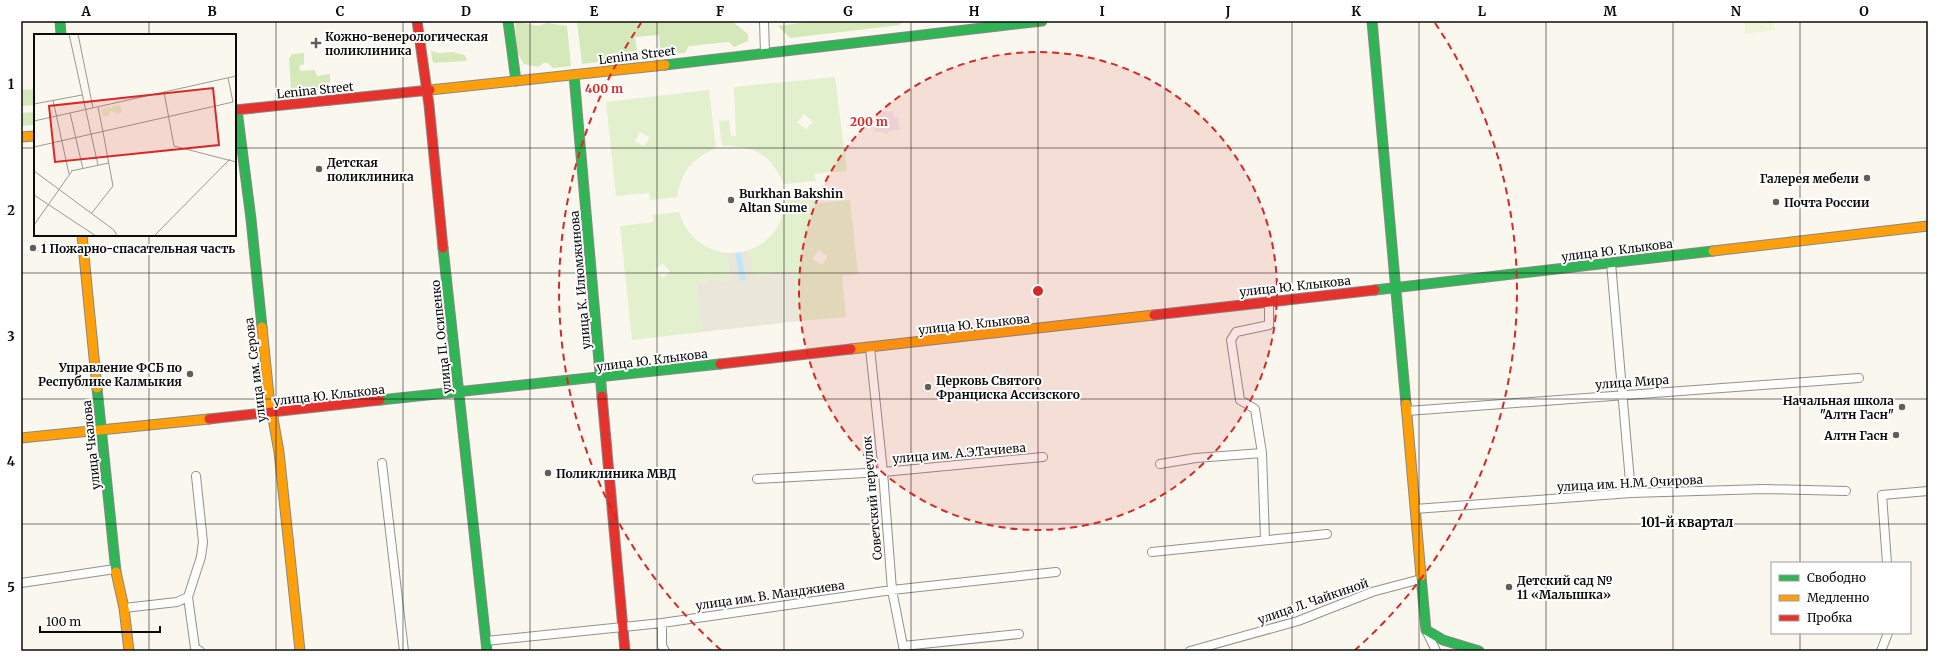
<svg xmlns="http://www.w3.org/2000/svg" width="1949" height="672" font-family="Merriweather,serif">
<rect width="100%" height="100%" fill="#faf7ee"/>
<path fill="#f1e9ec" d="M893,111L894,117H898L900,130L889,131L886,135L882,131L875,132L873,119H877V113Z"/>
<path fill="#e3f0cd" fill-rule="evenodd" d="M835,77L847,171L814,174L816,181L784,184C770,153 754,146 722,146L719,121L729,120L731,136H736L734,87ZM804,114L813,122L806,129L797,122Z
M709,90L716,148C691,160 683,169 677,197L650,200L649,193L616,196L606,102ZM640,132L650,138L644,146L635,141Z
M817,198L818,203L850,200L858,274L842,276L846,317L799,321L793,268L784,274L775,271L769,275L755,278L749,250C772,242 783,223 786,200ZM819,250L828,257L822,265L812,259Z
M679,212C686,235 702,249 726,253L732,281L712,279L703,283L696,282L702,332L632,340L620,226L654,222L652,215ZM662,263L670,271L663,278L655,271Z"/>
<path fill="#d4e8ba" d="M515,21L538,26L547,23L567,26L571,66L553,68L548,63H543L539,67L524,64L517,52Z
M586,21H727L734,23L748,34V41L734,47L729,42L689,46L685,53L673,54L660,49L659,35L635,37L637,51H651V56L582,64L577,22Z
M815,21H902L900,25L790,38L778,26Z
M431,51L439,53L452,52L465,55L467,61L433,63Z
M304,53V64L299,66L300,71L315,70L317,76L330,74V89L293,93L291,89L289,59L292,54Z
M35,89V105L21,106V90Z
M35,112V125L21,126V113Z"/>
<path fill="#edf4d7" d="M1744,21H1774L1775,30L1745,34Z"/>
<path fill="#eae6d9" d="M749,250L755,278L769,275L775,271L784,274L793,268L799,321L702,332L696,281L703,283L712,279L732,281L726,253H735L740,281L746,280L741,252Z"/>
<path fill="#c3e5f5" d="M741,252L746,280L740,281L735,253Z"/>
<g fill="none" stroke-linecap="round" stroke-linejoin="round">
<defs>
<path id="street" d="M764,21L765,53
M1611,263L1631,493
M870,348L883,472L892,590L904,651
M1407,411L1859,378
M382,463L404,651
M1160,464L1196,458L1262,453
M196,476L203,542L201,557L188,597L195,648L200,651
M757,479L883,472L1043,457
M1415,509L1631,493L1764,489L1846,491
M1265,540L1262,453L1255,409L1240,400L1231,340L1236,332L1269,325V301
M1152,552L1327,534
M1887,563L1882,495L1928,491
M21,583L115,569
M124,608L177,602L188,597
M662,623V646L665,651
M1426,630L1436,651
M486,641L662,623L892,590L1056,572
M903,646L1019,634
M1190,651L1298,621L1372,592L1421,579
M1881,651L1888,633"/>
<path id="fast" d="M60,21L61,35
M508,21L516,81
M1372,21L1406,404
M665,65L1042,21
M574,75L602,396
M237,110L251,219L262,327
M443,248L487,651
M1375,290L1713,251
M97,388L116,572
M380,400L720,364
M1421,576L1426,630L1443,640L1479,651"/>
<path id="slow" d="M430,90L665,65
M21,137L35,136
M82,235L97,388
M1713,251L1928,226
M262,327L269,396L279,452L300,651
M851,349L1154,315
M1406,404L1421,576
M21,438L209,419
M116,572L124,608L129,651"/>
<path id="jam" d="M417,21L429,105L443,248
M235,110L430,90
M1154,315L1375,290
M720,364L851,349
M602,396L625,651
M209,419L380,400"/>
</defs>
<use href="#street" stroke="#93918d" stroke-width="10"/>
<use href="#fast" stroke="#898884" stroke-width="11"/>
<use href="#slow" stroke="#898884" stroke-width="11"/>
<use href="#jam" stroke="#898884" stroke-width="11"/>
<use href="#street" stroke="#fefefc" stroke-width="8"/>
<use href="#fast" stroke="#30b455" stroke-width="9"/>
<use href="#slow" stroke="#ff9f0a" stroke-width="9"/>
<use href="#jam" stroke="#e5322d" stroke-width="9"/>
</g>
<path fill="none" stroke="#0b0b0b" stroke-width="1" stroke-opacity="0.55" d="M149,21V35M276,21V651M403,21V651M530,21V651M657,21V651M784,21V651M911,21V651M1038,21V651M1165,21V651M1292,21V651M1419,21V651M1546,21V651M1673,21V651M1800,21V563M21,148H35M235,148H1928M149,235V651M21,273H1928M21,399H1928M21,524H1928M1800,633V651"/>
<circle cx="1038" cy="291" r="239" fill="#d62828" fill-opacity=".12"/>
<g fill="none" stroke="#d62828" stroke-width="2" stroke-dasharray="7 5">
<circle cx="1038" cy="291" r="239"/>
<path d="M721 650A479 479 0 0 1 641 23M1435 23A479 479 0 0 1 1355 650"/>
</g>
<g fill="#5f5e5a" stroke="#fff" stroke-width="1.5">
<path d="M314 37h4v4h4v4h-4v4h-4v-4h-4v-4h4z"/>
<circle cx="319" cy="169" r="4"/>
<circle cx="1867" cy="178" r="4"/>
<circle cx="731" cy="200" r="4"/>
<circle cx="1776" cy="202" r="4"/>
<circle cx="33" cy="248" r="4"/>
<circle cx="190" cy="374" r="4"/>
<circle cx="928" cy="387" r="4"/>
<circle cx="1902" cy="407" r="4"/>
<circle cx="1896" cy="435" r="4"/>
<circle cx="548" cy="473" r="4"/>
<circle cx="1509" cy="587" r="4"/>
</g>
<g text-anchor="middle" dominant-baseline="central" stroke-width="4" stroke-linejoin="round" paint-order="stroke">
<g font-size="12" font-weight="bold" fill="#0b0b0b" stroke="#fff" text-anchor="start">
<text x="325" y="36">Кожно-венерологическая<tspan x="325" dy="14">поликлиника</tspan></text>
<text x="327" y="162">Детская<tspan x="327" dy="14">поликлиника</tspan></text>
<text x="1859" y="178" text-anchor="end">Галерея мебели</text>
<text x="739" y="193">Burkhan Bakshin<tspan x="739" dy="14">Altan Sume</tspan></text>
<text x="1784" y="202">Почта России</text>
<text x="41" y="248">1 Пожарно-спасательная часть</text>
<text x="182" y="367" text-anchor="end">Управление ФСБ по<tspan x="182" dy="14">Республике Калмыкия</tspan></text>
<text x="936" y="380">Церковь Святого<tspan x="936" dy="14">Франциска Ассизского</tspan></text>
<text x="1894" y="400" text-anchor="end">Начальная школа<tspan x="1894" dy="14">"Алтн Гасн"</tspan></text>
<text x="1888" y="435" text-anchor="end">Алтн Гасн</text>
<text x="556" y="473">Поликлиника МВД</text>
<text x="1517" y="580">Детский сад №<tspan x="1517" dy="14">11 «Малышка»</tspan></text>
</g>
<g font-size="12" fill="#0b0b0b" stroke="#fff">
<text transform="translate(637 55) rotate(-7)">Lenina Street</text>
<text transform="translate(315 90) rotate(-6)">Lenina Street</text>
<text transform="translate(1617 250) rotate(-7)">улица Ю. Клыкова</text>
<text transform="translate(580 280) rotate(-95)">улица К. Илюмжинова</text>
<text transform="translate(1295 286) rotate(-6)">улица Ю. Клыкова</text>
<text transform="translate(974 324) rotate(-6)">улица Ю. Клыкова</text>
<text transform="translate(441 337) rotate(-96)">улица П. Осипенко</text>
<text transform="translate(652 360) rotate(-7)">улица Ю. Клыкова</text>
<text transform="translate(255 370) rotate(-97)">улица им. Серова</text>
<text transform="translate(1632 382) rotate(-4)">улица Мира</text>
<text transform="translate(329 395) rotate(-6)">улица Ю. Клыкова</text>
<text transform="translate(91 445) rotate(-96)">улица Чкалова</text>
<text transform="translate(959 453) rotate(-5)">улица им. А.Э.Тачиева</text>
<text transform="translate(1630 483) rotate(-3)">улица им. Н.М. Очирова</text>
<text transform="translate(872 498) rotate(-95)">Советский переулок</text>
<text transform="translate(770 595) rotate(-8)">улица им. В. Манджиева</text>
<text transform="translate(1313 601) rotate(-19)">улица Л. Чайкиной</text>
</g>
<g font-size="13" font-weight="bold" fill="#0b0b0b" stroke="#fff">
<text x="1687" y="522">101-й квартал</text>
</g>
</g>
<g transform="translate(34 34)">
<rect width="202" height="202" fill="#faf7ee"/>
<path d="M86,71L88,78L83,80L77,77L74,82L69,83L67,75L76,73L78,75V72Z" fill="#e3f0cd"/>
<path fill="none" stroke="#9a9993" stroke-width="1" d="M35,0L57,100M44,0L59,74M194,44L199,68M130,58L140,112L202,128M19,66L35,140M0,70L48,61M64,73L69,98M36,79L49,135M0,87L202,42M57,100L64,131M0,113L199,68M0,137L80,196L83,202M37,137L75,129M0,161L62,202M57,180L79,152L69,98M0,191L38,137M120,202L196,125"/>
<path fill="#d62828" fill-opacity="0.15" stroke="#d62828" stroke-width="2" d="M179,54L185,111L21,128L15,72Z"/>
<rect width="202" height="202" fill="none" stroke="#0b0b0b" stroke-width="2"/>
</g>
<circle cx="1038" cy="291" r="6" fill="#d62828" stroke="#fff" stroke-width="2"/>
<g font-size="12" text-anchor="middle" font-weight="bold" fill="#d62828" stroke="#fff" stroke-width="4" stroke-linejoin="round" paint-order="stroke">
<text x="604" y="93">400 m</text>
<text x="869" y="126">200 m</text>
</g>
<rect width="1949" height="672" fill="none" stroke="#ffffff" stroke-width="44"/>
<rect x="1771" y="562" width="140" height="72" fill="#ffffff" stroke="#9d9d9d"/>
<rect x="1779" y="575" width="20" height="6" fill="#30b455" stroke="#9d9d9d"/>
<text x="1807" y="582" font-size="12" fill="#0b0b0b">Свободно</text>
<rect x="1779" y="595" width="20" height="6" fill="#ff9f0a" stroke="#9d9d9d"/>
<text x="1807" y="602" font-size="12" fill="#0b0b0b">Медленно</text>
<rect x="1779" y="615" width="20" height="6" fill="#e5322d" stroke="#9d9d9d"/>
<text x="1807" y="622" font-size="12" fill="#0b0b0b">Пробка</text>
<path d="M40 626v6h120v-6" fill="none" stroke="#0b0b0b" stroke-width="2"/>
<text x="46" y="626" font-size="12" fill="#0b0b0b" stroke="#ffffff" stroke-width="3" paint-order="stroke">100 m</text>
<rect x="22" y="22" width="1905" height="628" fill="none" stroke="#0b0b0b" stroke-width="1.5"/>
<g font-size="13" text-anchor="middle" font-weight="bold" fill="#0b0b0b">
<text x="86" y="16">A</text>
<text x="212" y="16">B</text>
<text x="340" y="16">C</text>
<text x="466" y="16">D</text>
<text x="594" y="16">E</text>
<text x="720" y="16">F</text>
<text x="848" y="16">G</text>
<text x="974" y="16">H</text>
<text x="1102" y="16">I</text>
<text x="1228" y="16">J</text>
<text x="1356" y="16">K</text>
<text x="1482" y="16">L</text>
<text x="1610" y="16">M</text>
<text x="1736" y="16">N</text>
<text x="1864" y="16">O</text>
<text x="11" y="89">1</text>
<text x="11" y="215">2</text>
<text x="11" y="341">3</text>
<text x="11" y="466">4</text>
<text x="11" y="592">5</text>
</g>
</svg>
